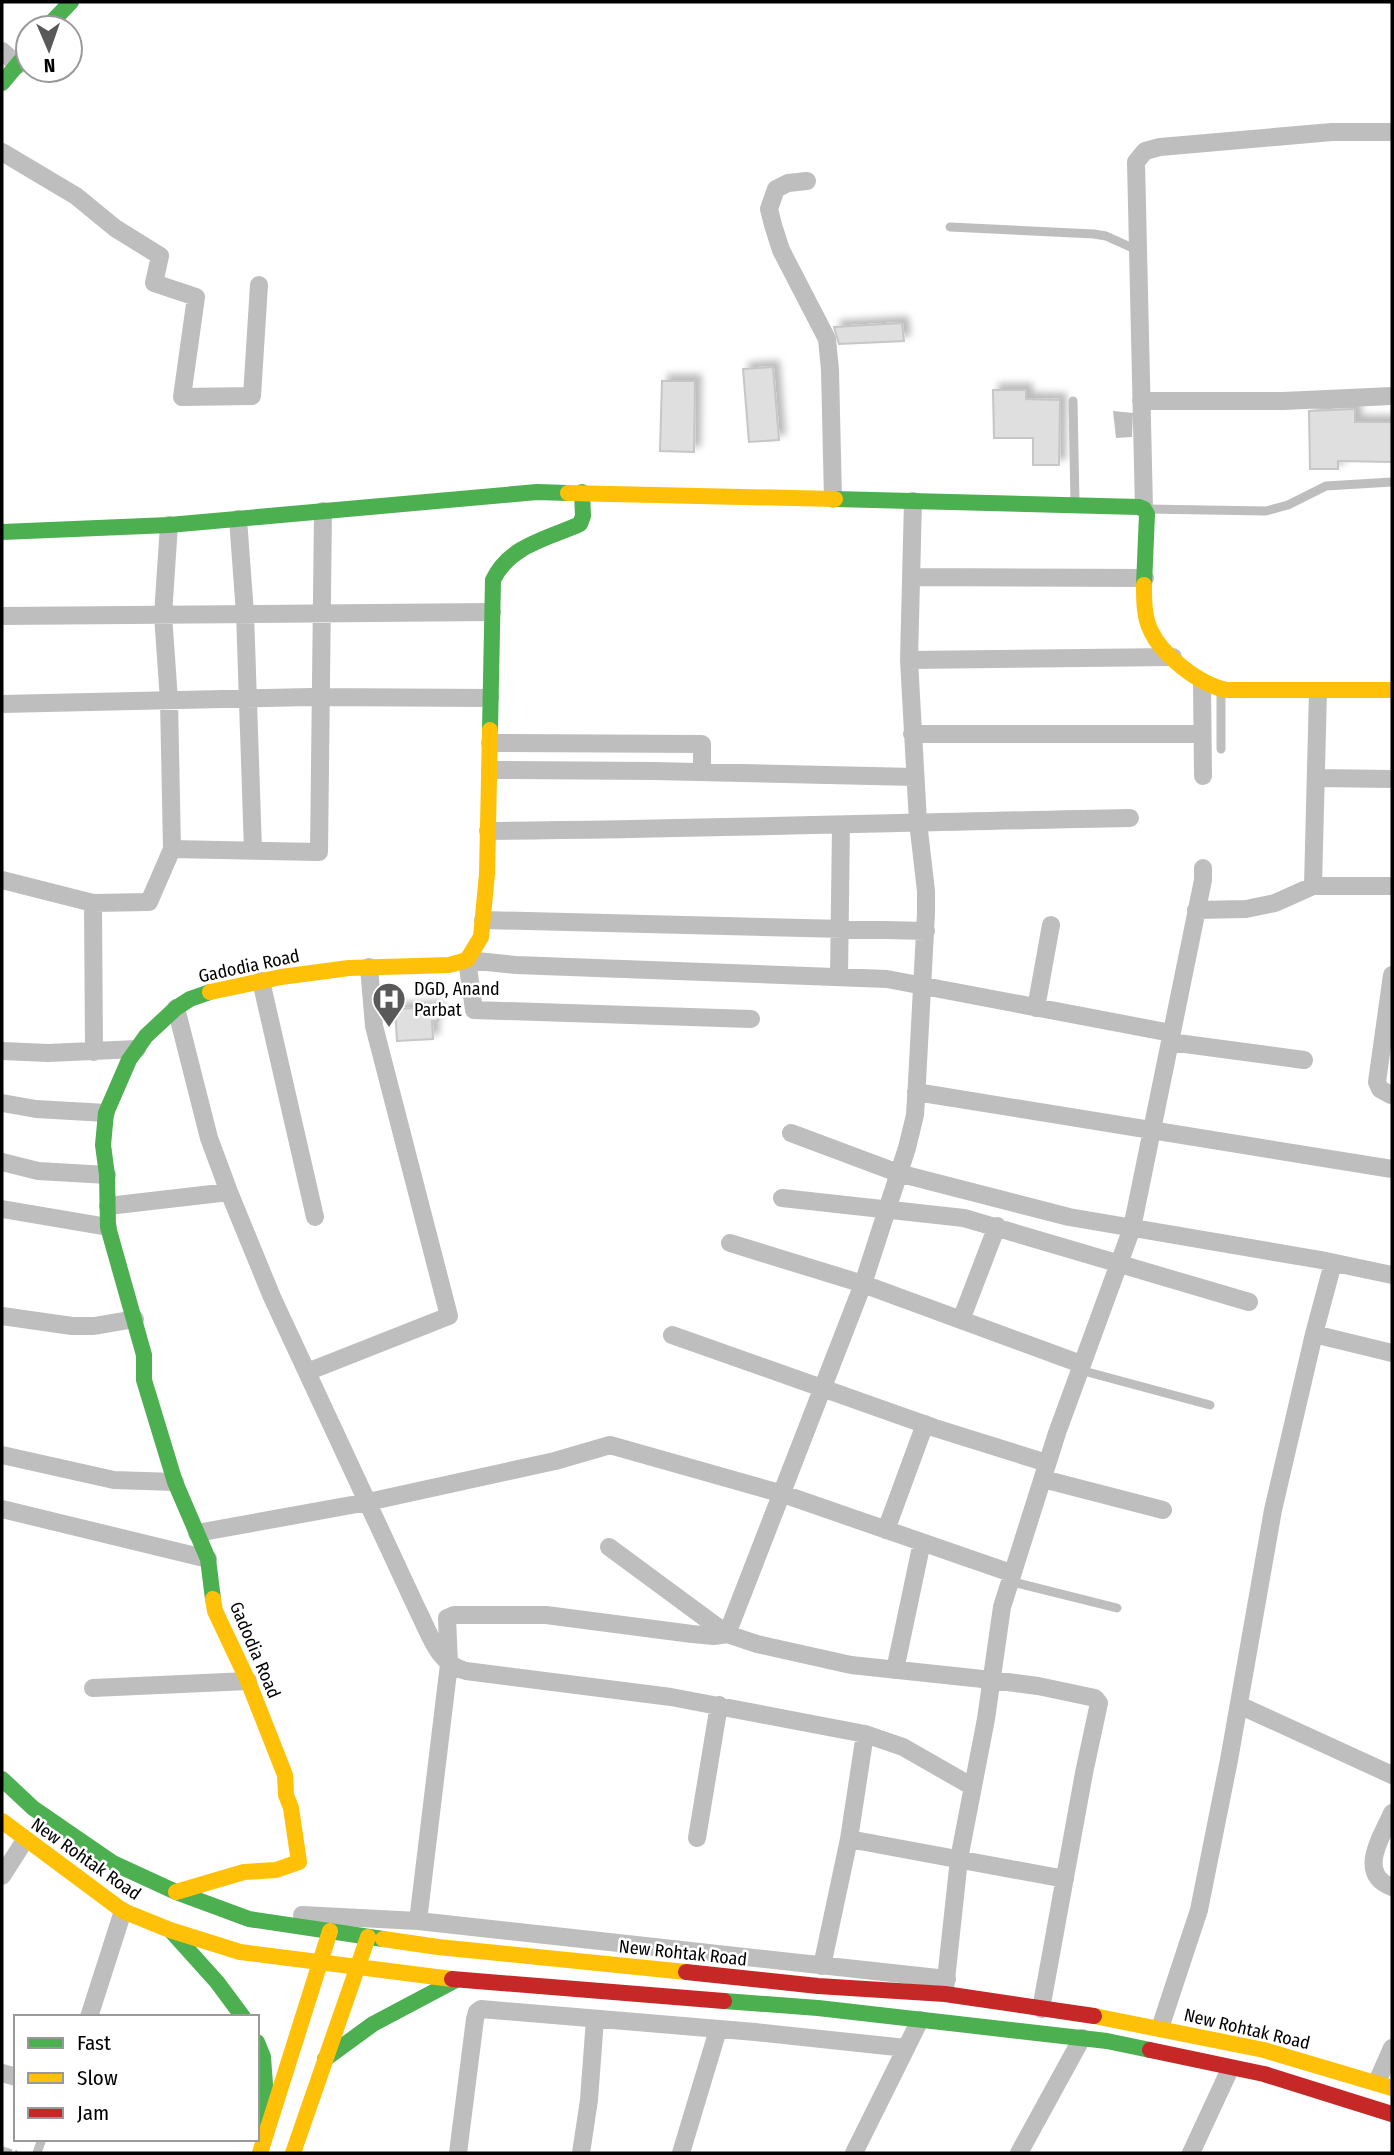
<svg xmlns="http://www.w3.org/2000/svg" width="1394" height="2155" font-family="'Fira Sans Condensed',sans-serif">
<defs>
<filter id="shadow"><feDropShadow dx="6" dy="-6" stdDeviation="3.5" flood-color="#0004"/></filter>
</defs>
<rect width="100%" height="100%" fill="#fff"/>
<path fill="#bebebe" d="M1113,411L1133,413L1132,437L1116,438Z"/>
<path fill="#dfdfdf" stroke="#c6c6c6" stroke-width="2" filter="url(#shadow)" d="M902,323L904,341L839,344L834,327Z
M773,367L779,440L749,442L743,369Z
M662,381H695L694,452L660,451Z
M993,390H1026V399L1060,400L1059,465H1033V438H994Z
M1355,409V422H1392V462L1338,461V469H1310L1309,411Z
M437,1007L438,1021H432L433,1039L397,1041L395,1009Z"/>
<g fill="none" stroke-linecap="round" stroke-linejoin="round">
<path stroke="#bebebe" stroke-width="9" d="M950,227L1094,234L1106,236L1137,250
M1073,401L1075,503
M1146,509L1266,511L1288,505L1326,486L1392,482
M1221,749V691
M1080,1370L1210,1405
M1009,1581L1117,1608
M37,2153L42,2139"/>
<path stroke="#bebebe" stroke-width="18" d="M2,51L18,65
M2,152L76,196L115,228L160,256L154,283L196,297L182,397L252,396L259,285
M807,181L788,183L776,189L769,209L773,225L781,250L827,339L830,370L833,499
M1141,401H1283L1392,396
M1144,509L1136,162L1145,151L1160,147L1332,132H1392
M238,519L245,613L253,850
M911,577L1145,578
M2,616L492,612
M909,660L1173,657
M1202,683L1203,776
M2,704L312,697L490,698
M912,734H1202
M490,743L702,744V772
M490,770L654,771L915,777
M1316,778L1392,779
M488,831C702,829 916,822 1130,818
M172,849L319,852L323,511
M2,880L93,903L149,902L172,849L169,700L163,615L169,525
M1313,886L1318,691
M93,903L94,1052
M1196,910L1246,909L1275,903L1313,886H1392
M483,920L926,931
M839,976L841,825
M261,981L315,1217
M176,1008L209,1138L229,1192L272,1297L418,1611C430,1634 438,1665 466,1671L671,1697L865,1734L903,1747L973,1787
M1036,1008L1051,925
M751,1019L474,1010L467,960L516,965L887,979L1171,1033
M1170,1042L1304,1060
M2,1051L48,1053L137,1049
M916,1092L1392,1169
M1391,1095L1380,1089L1377,1082L1392,975
M2,1103L36,1109L106,1113
M791,1133L898,1173L1069,1217L1321,1260L1392,1275
M2,1162L38,1171L107,1175
M782,1198L964,1218L1249,1302
M108,1206L229,1192
M2,1209L108,1227
M730,1243L863,1284L1081,1364
M2,1316L72,1326H94L135,1319
M961,1320L997,1226
M1314,1334L1392,1353
M672,1335L935,1428L1047,1463
M307,1372L449,1316L374,1026L369,967
M2,1455L114,1480L175,1482
M1043,1479L1163,1510
M2,1509L208,1559
M886,1530L925,1424
M197,1533L368,1502L555,1461L610,1445L783,1494L1011,1573
M609,1547L727,1634L863,1284L907,1148L915,1115L917,1082L926,913V891L918,822L909,660L913,501
M895,1670L922,1542
M93,1688L248,1681
M1239,1705L1392,1775
M1392,1813C1382,1837 1356,1873 1392,1887
M697,1838L719,1705
M849,1839L1065,1879
M2,1876L25,1840
M302,1915L418,1921
M822,1966L849,1839L865,1734
M947,1979L418,1921L449,1664L447,1618L454,1615H546L692,1634L714,1636L727,1634L757,1644L851,1665L992,1680L1038,1686L1095,1698L1099,1703L1084,1773L1041,2009
M945,1989L959,1859L986,1719L1002,1607L1057,1433L1132,1228L1203,880V868
M89,2017L123,1911
M1160,2028L1199,1910L1229,1760L1273,1510L1314,1334L1333,1263
M2,2073L16,2077
M1377,2082L1392,2048
M458,2153L475,2019L477,2012L481,2009L755,2032L906,2048
M581,2153L589,2100L595,2019
M681,2153L718,2030
M854,2153L920,2020
M1019,2153L1082,2038
M1191,2153L1230,2069"/>
<path stroke="#4caf50" stroke-width="16" d="M46,28L71,2
M2,83L28,52
M835,499L1139,507L1144,509L1147,514L1144,585
M2,532L169,525L537,492L568,493
M490,730L493,580C510,545 547,539 580,524L583,516L582,492
M210,992L190,999L176,1008L146,1036L129,1060L106,1113L103,1145L107,1175L108,1227L144,1355V1380L175,1482L208,1559L213,1599
M2,1779L33,1808L113,1863L176,1892L249,1919L383,1939
M172,1932L217,1982L243,2017
M724,2001L818,2008L1107,2041L1150,2050
M257,2042L263,2057L268,2126
M325,2059L373,2024L456,1980"/>
<path stroke="#ffc107" stroke-width="16" d="M568,493L835,499
M1144,585C1144,600 1144,616 1150,629C1161,655 1200,685 1227,690H1392
M210,992L281,977L349,968L449,965L467,960L481,937L487,874L490,730
M2,1821L123,1911L170,1930L240,1952L452,1979
M176,1892L244,1872L276,1870L299,1862L291,1808L286,1795L285,1775L248,1681L215,1611L213,1599
M383,1939L438,1947L686,1972
M1094,2016L1264,2050L1392,2088
M260,2153L330,1931
M293,2153L368,1937"/>
<path stroke="#c62828" stroke-width="16" d="M686,1972L818,1986L945,1994L1094,2016
M452,1979L724,2001
M1150,2050L1264,2074L1392,2114"/>
<path stroke="#bebebe" stroke-width="5" stroke-dasharray="10 3.5 2 3.5" stroke-linecap="butt" d="M2,2149L17,2153"/>
</g>
<defs>
<symbol id="hospital-pin" viewBox="-11 -11 22 30"><path d="M0 17L-7.5 6A9.5 9.5 0 1 1 7.5 6Z" fill="#595959" stroke="#fff"/><path d="M-5-5h3v3.5h4V-5h3V5h-3V1.5h-4V5h-3Z" fill="#fff"/></symbol>
</defs>
<g fill-rule="evenodd">
<use href="#hospital-pin" x="370" y="980" width="38" height="52"/>
</g>
<g text-anchor="middle" dominant-baseline="central" stroke-width="5" stroke-linejoin="round" paint-order="stroke">
<g font-size="18" fill="#000" stroke="#fff">
<text transform="translate(249 966) rotate(-12)">Gadodia Road</text>
<text transform="translate(255 1650) rotate(67)">Gadodia Road</text>
<text transform="translate(86 1859) rotate(35)">New Rohtak Road</text>
<text transform="translate(683 1953) rotate(6)">New Rohtak Road</text>
<text transform="translate(1247 2029) rotate(13)">New Rohtak Road</text>
</g>
<g font-size="18" fill="#000" stroke="#fff" text-anchor="start">
<text x="414" y="989">DGD, Anand<tspan x="414" dy="21">Parbat</tspan></text>
</g>
</g>
<rect width="1394" height="2155" fill="none" stroke="#000000" stroke-width="7"/>
<rect x="14" y="2015" width="245" height="126" fill="#ffffff" stroke="#999999" stroke-width="2"/>
<rect x="28" y="2038" width="35" height="10" fill="#4caf50" stroke="#999999" stroke-width="2"/>
<text x="77" y="2050" font-size="21" fill="#000000">Fast</text>
<rect x="28" y="2073" width="35" height="10" fill="#ffc107" stroke="#999999" stroke-width="2"/>
<text x="77" y="2085" font-size="21" fill="#000000">Slow</text>
<rect x="28" y="2108" width="35" height="10" fill="#c62828" stroke="#999999" stroke-width="2"/>
<text x="77" y="2120" font-size="21" fill="#000000">Jam</text>
<g transform="translate(49 49) rotate(178)"><circle r="33" fill="#ffffff" stroke="#999999" stroke-width="2"/>
<path d="M0-5L12 26L0 18L-12 26Z" fill="#595959"/>
<text y="-10" font-size="19" font-weight="bold" text-anchor="middle" fill="#000000">N</text>
</g>
</svg>
